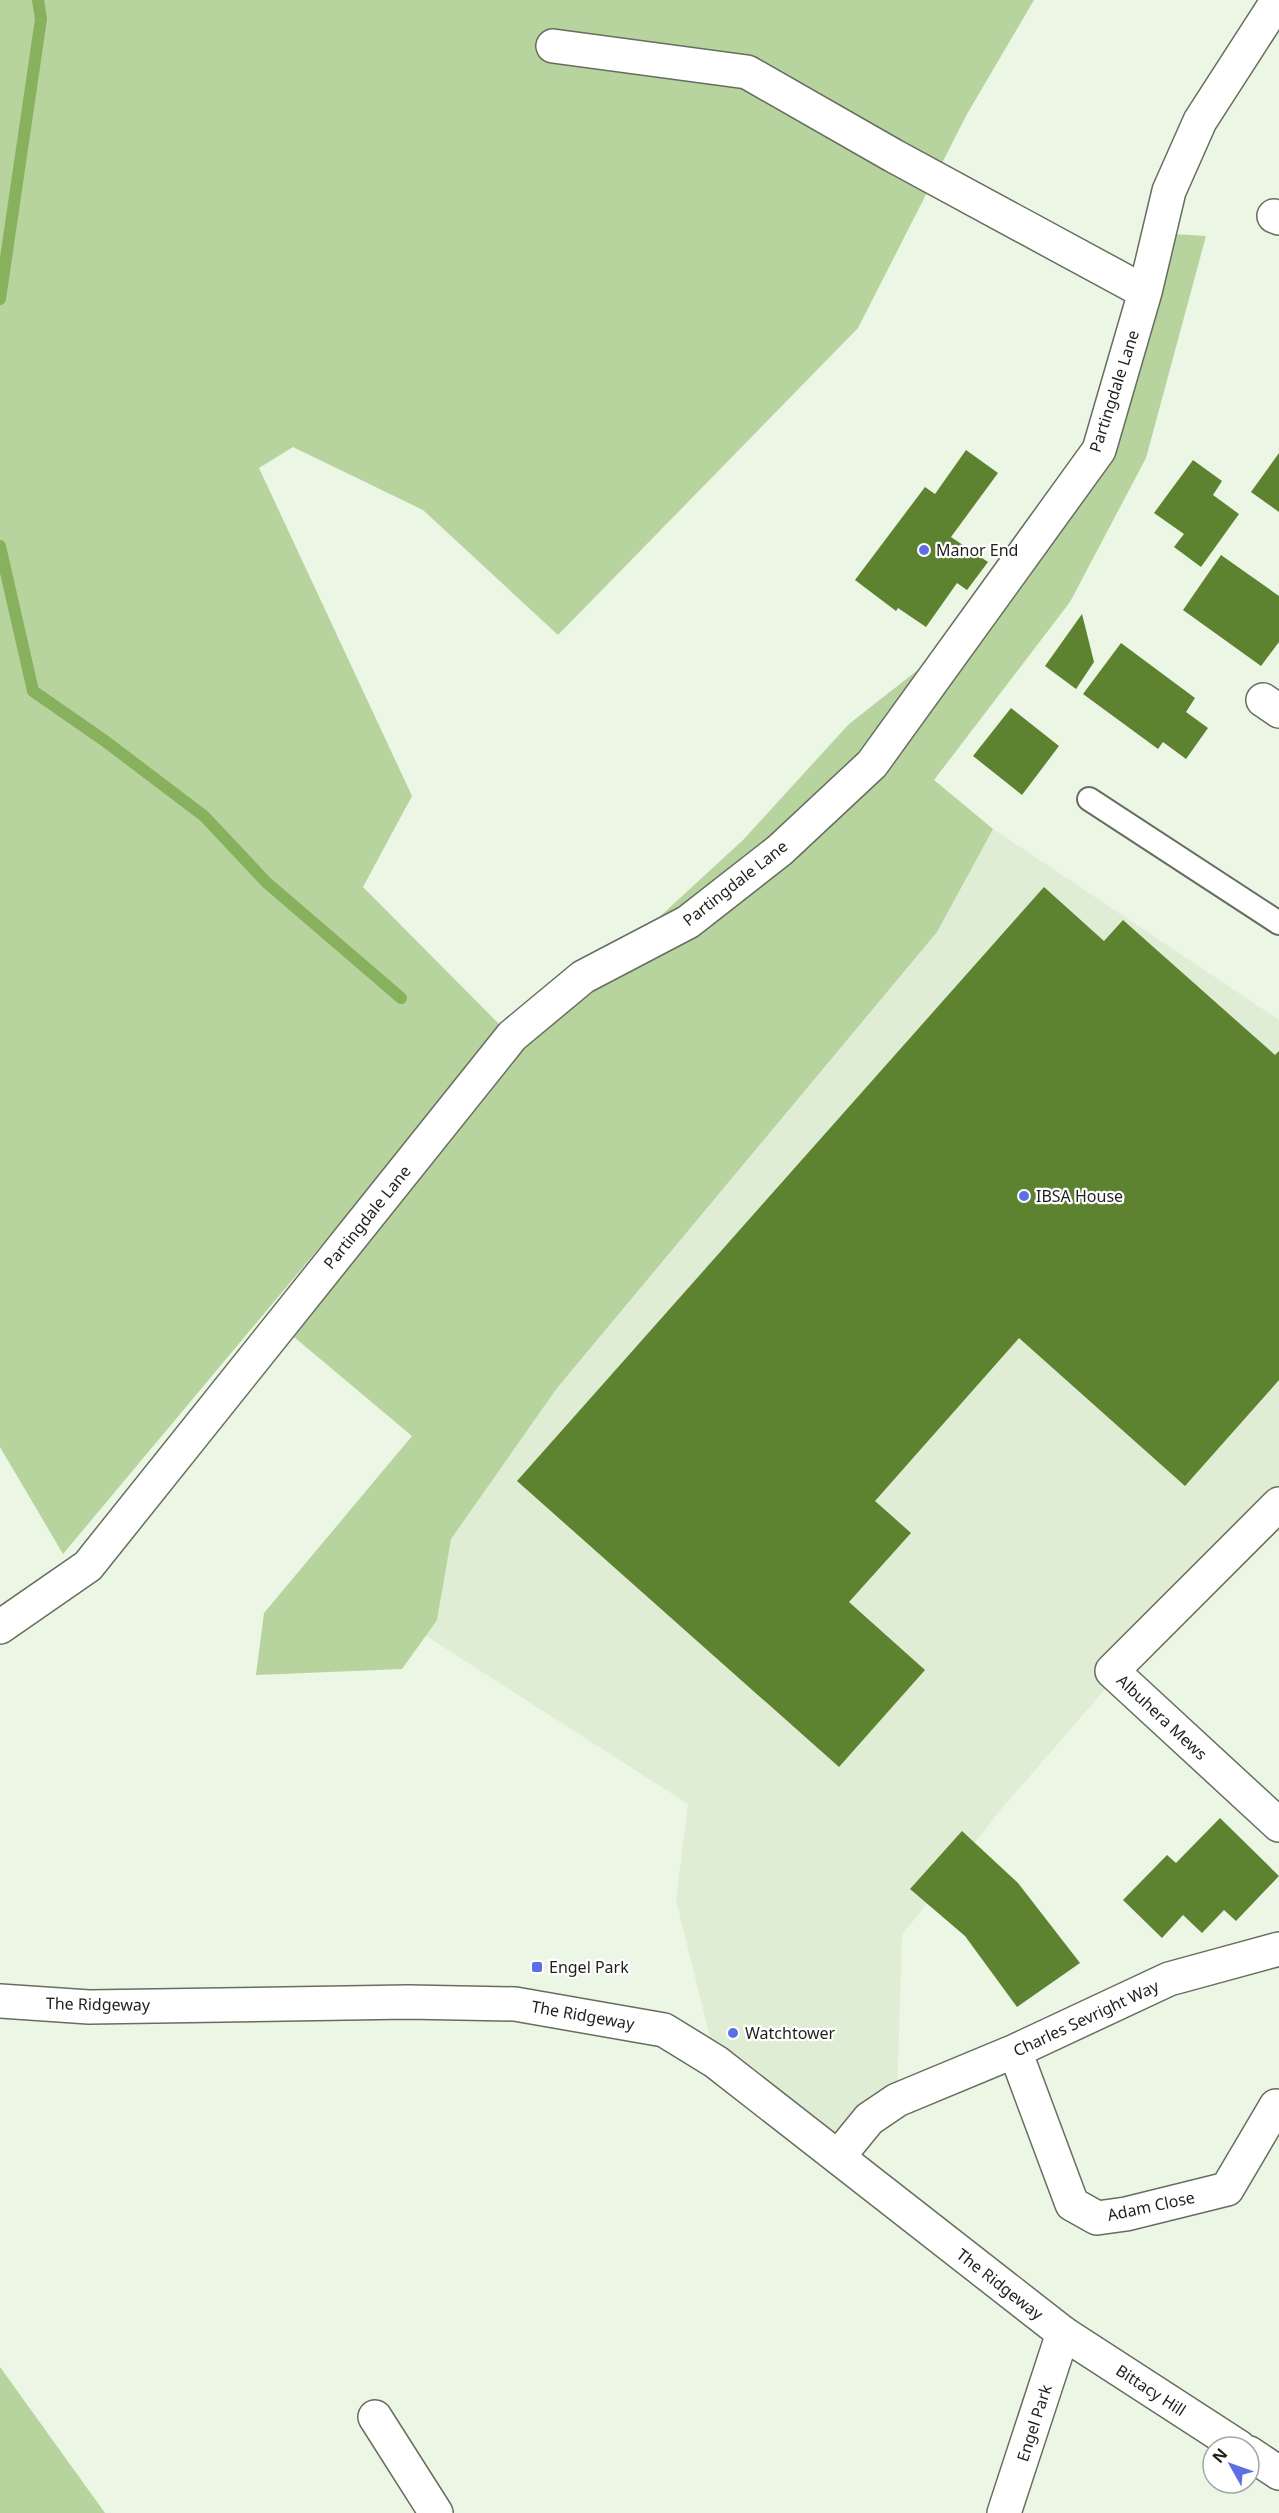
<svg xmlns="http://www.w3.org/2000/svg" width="1279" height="2513" font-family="'Noto Sans',sans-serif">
<rect width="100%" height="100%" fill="#ecf6e4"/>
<path fill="#dfedd4" d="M993,829L1279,1020V1504L1245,1528L1003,1807L902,1935L897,2100L838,2157L716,2062L676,1900L688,1804L378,1605L469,1480Z"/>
<path fill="#b7d39e" d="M0,0H1034L967,114L858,328L558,635L423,510L293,447L259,468L412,796L363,887L503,1028L63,1554L0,1447Z
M1172,234L1206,236L1146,458L1070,602L934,780L993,829L937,932L557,1388L451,1539L437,1620L402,1669L256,1675L264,1613L412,1436L294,1337L516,1049L743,840L849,724L933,658L1053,533Z
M0,2367L105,2513H0Z"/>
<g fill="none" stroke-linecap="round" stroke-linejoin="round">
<path stroke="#88b15e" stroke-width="12" d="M0,299L41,19L38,0
M0,546L33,691L105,741L204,816L266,882L401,998"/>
</g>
<path fill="#5d8331" d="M966,450L998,473L951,537L988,562L967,590L957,583L926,627L898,608L896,611L855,580L925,487L935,494Z
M1279,453V512L1251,492Z
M1193,460L1222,481L1213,495L1239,514L1201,567L1174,547L1184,534L1154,513Z
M1221,555L1279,596V642L1261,666L1183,610Z
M1082,614L1094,662L1076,689L1045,666Z
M1121,643L1195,698L1186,712L1208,728L1186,759L1163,742L1158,749L1083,694Z
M1011,708L1059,746L1022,795L973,756Z
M1044,887L1104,941L1123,920L1275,1055L1279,1051V1380L1185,1486L1019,1338L875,1501L911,1533L849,1602L925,1670L839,1767L517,1481Z
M1220,1818L1279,1876L1236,1921L1224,1910L1202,1933L1183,1915L1162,1938L1123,1900L1167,1855L1176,1863Z
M962,1831L1018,1883L1080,1963L1017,2007L965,1936L910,1889Z"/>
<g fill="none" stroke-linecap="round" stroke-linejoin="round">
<defs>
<path id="service" d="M1089,799L1279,923"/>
<path id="minor" d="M553,46L747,72L894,156L1145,292
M1274,216L1279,218
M1263,700L1279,711
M1279,1504L1112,1671L1279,1825
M0,1627L88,1566L512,1036L583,977L688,922L780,850L872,764L1099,450L1145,292L1169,191L1200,121L1278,0
M1015,2051L1072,2204L1097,2218L1126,2214L1227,2189L1276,2106
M838,2157L869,2119L897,2100L1015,2051L1169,1979L1279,1949
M375,2417L436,2513
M1004,2513L1063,2333"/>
<path id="secondary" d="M0,2001L89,2007L408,2002L515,2004L664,2030L716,2062L1063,2333L1239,2447
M1249,2453L1279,2473"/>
</defs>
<use href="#service" stroke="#666e5f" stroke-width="26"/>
<use href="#minor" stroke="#666e5f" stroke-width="36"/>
<use href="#secondary" stroke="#666e5f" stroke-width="36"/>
<use href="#service" stroke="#fff" stroke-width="22"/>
<use href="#minor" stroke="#fff" stroke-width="33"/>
<use href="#secondary" stroke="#fff" stroke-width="33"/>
</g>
<g fill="#5e6fe6" stroke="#fff" stroke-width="2">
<circle cx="924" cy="550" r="6"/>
<circle cx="1024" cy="1196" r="6"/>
<rect x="531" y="1961" width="12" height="12" rx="3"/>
<circle cx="733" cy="2033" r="6"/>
</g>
<g text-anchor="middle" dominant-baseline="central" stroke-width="4.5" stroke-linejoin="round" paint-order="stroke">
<g font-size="16" fill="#1e211b" stroke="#fff">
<text transform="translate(1114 391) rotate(-72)">Partingdale Lane</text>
<text transform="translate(735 883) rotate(-38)">Partingdale Lane</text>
<text transform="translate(367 1217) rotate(-51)">Partingdale Lane</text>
<text transform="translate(1162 1717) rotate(43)">Albuhera Mews</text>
<text transform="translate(98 2004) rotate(1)">The Ridgeway</text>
<text transform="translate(583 2015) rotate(10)">The Ridgeway</text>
<text transform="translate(1086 2018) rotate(-25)">Charles Sevright Way</text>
<text transform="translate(1151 2206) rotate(-12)">Adam Close</text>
<text transform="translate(1000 2284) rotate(38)">The Ridgeway</text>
<text transform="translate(1151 2390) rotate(33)">Bittacy Hill</text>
<text transform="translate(1034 2423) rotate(-72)">Engel Park</text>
</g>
<g font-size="16" fill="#1e211b" stroke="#fff" text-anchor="start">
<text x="936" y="550">Manor End</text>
<text x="1036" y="1196">IBSA House</text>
<text x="549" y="1967">Engel Park</text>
<text x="745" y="2033">Watchtower</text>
</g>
</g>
<g transform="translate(1231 2465) rotate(310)"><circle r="28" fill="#ffffff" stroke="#a5a6a4" stroke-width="1.5"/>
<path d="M0-4.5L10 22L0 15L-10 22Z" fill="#5e6fe6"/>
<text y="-9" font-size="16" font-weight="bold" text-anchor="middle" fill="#1e211b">N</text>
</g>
</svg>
